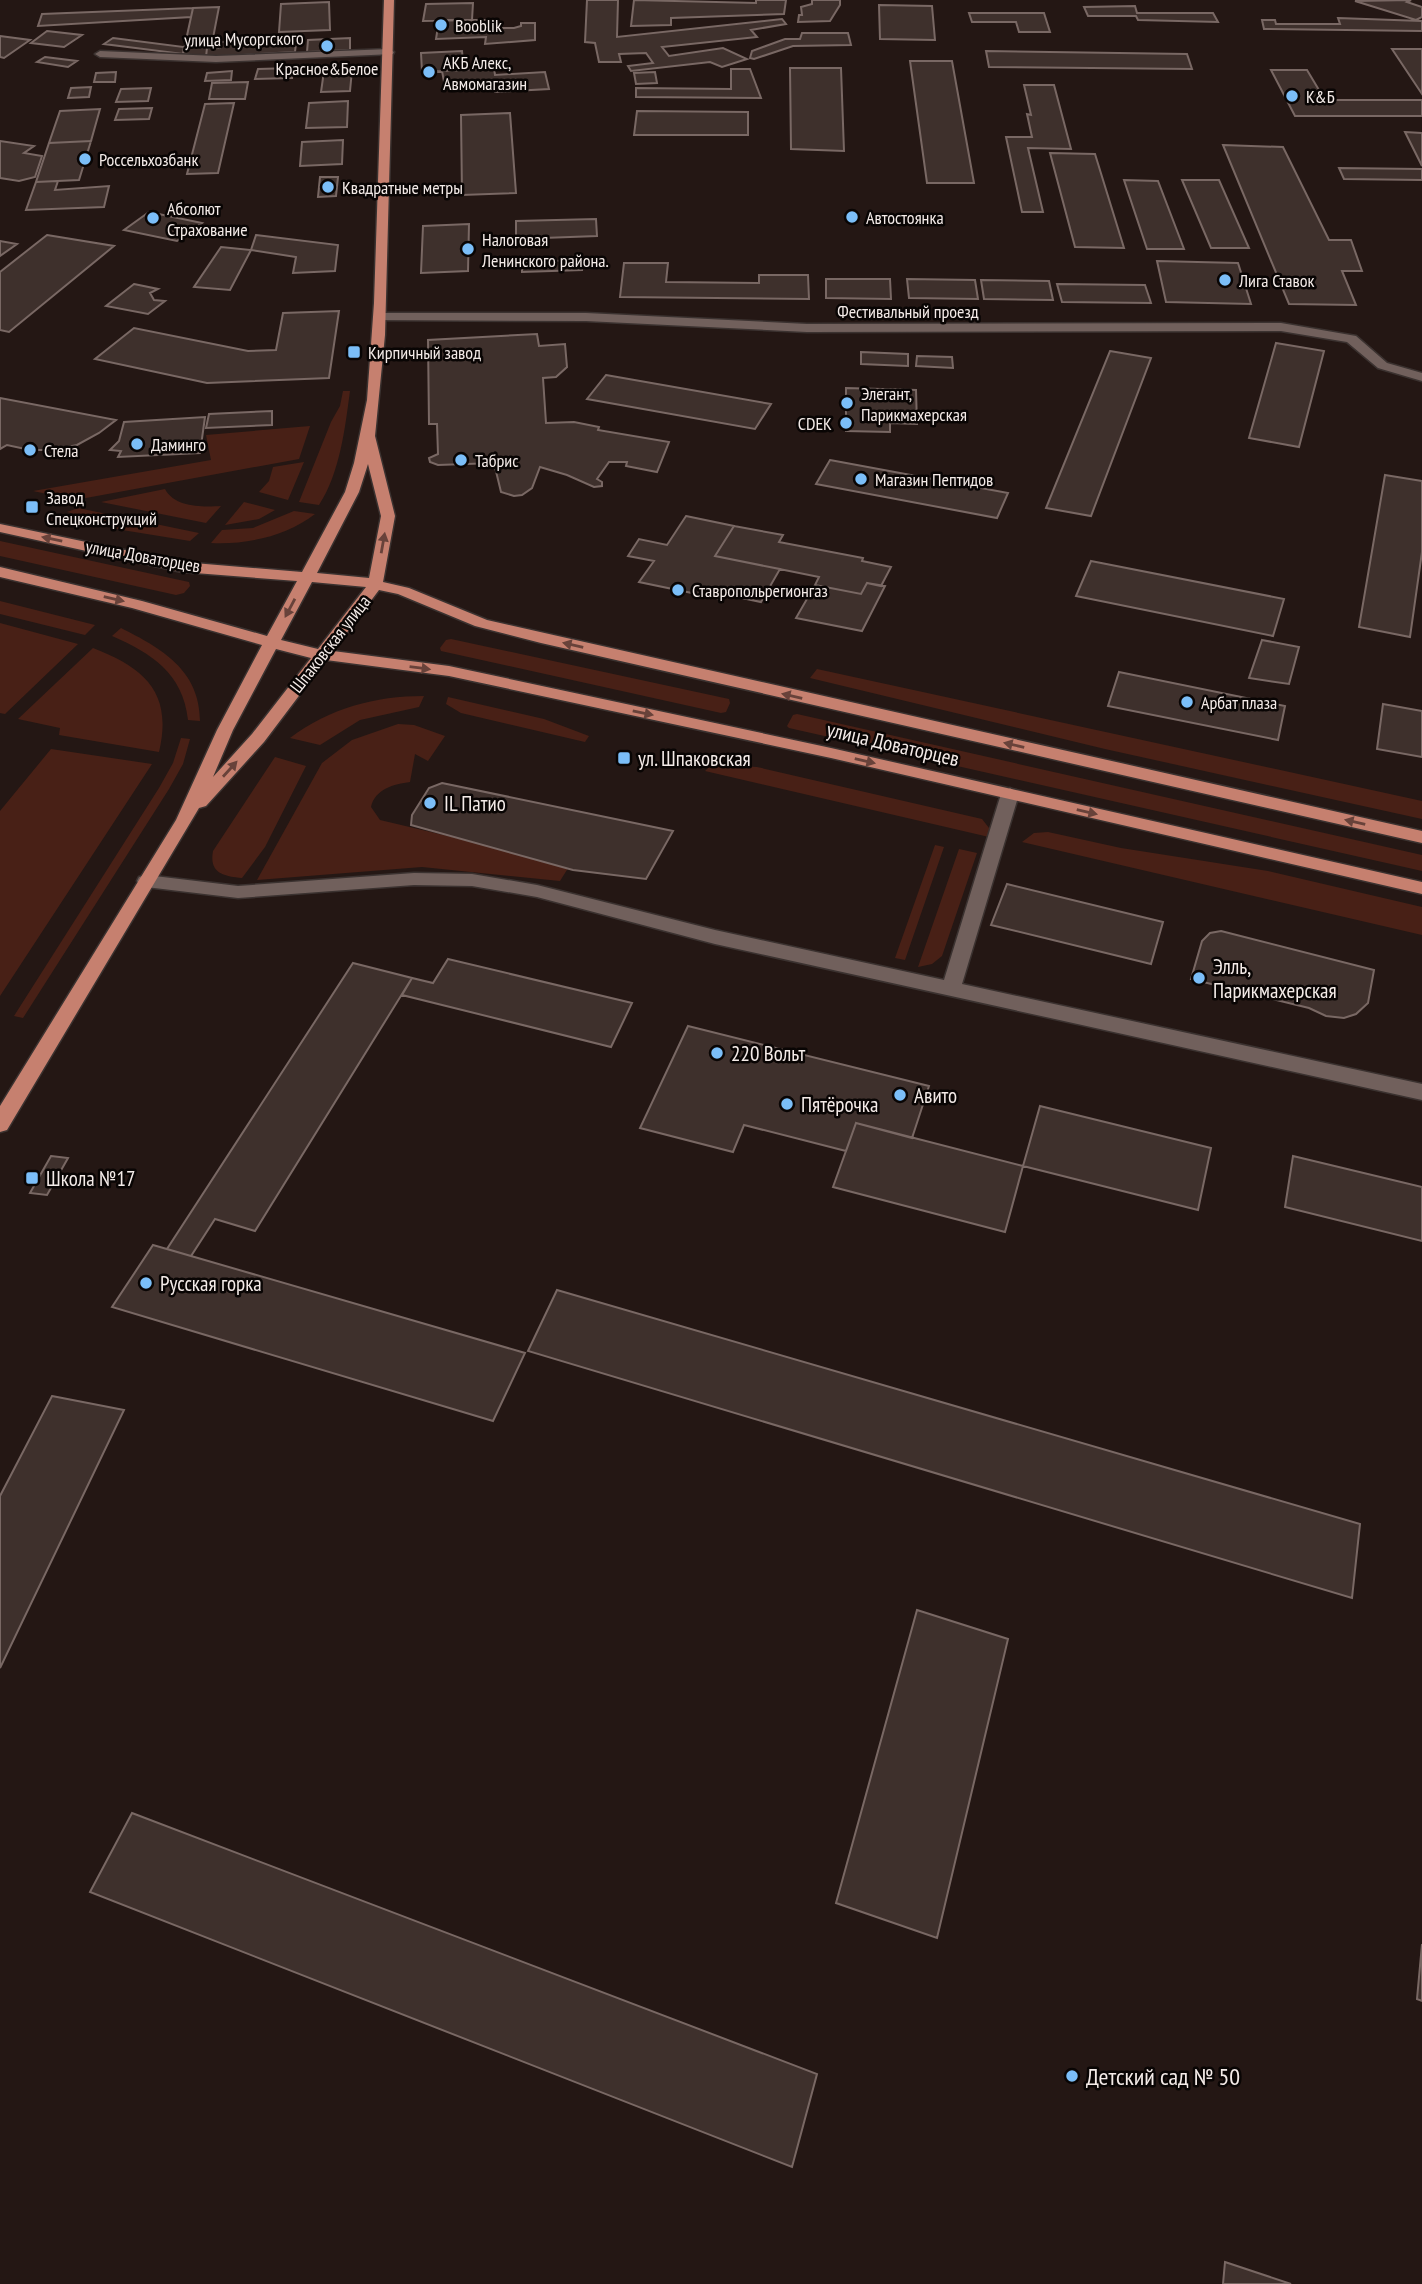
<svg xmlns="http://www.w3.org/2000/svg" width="1422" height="2284" font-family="'PT Sans Narrow',sans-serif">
<rect width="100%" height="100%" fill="#241714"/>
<path fill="#482016" d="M343,391H350C345,428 340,473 319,505L299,502L331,422L340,406Z
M310,426L299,459L75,500L33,491L211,460L206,435Z
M304,462L288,500L259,492L269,481L273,467Z
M165,489C175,508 203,507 221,506L206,523L101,502Z
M244,502L275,510L259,519L225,525Z
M78,508L199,533L190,541L116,529L95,519L67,512Z
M294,511L315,514C287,536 246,545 211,543L222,530L253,528Z
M0,541L189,582L190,586L184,593L176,595L0,556Z
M0,601L95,625L85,635L0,614Z
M0,623L78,644L5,714L0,713Z
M121,628C161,648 200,670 200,721L188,720C183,673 151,653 112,636Z
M451,639L729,699L730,703L726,712L721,713L441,651L440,648L446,640Z
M93,648C145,668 173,693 159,752L59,735L60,728L18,719Z
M817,669L1422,801V819L1105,749L810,678Z
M424,696L419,707L360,720L320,745L290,738C330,708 375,696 424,696Z
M448,697L544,719L589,736L585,742L461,713L446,704Z
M797,714L1422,855V871L789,728L787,726L793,715Z
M398,724L414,725L445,736L428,761L415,754L410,782C394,784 375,789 371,807L380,820L570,865L560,881L422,867L257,880L322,763L352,740Z
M181,738L190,739L183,764L169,789L23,1018L14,1016L159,788L173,763Z
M51,749L152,764L0,996V811Z
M275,757L306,766L265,847L242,878C223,876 209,873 213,851Z
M724,765L757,767L982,819L989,828V837L705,771L710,766Z
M1048,832L1121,848L1268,871L1422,907V935L1022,842L1034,833Z
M935,845L944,847L905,960L895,958Z
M959,849L977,853L942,956L932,964L918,967Z"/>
<path fill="#3e302c" stroke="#796864" stroke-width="2" d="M587,0H618L617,37L782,19L786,24L751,30L757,37L662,47L669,56L723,48L747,59L722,67L710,62L631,71L628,66L653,63L646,53L619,54L621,62H599L595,43L585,42Z
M634,0L756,3V0H786L784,14L671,18V25L631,26Z
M812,0H840V5L830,21L798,22L799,15H802L801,7L812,4Z
M1411,0L1407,2L1422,7V17L1416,20L1355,1Z
M329,2L330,30L279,32L281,4Z
M473,3L472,20L423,21L426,4Z
M879,5L932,6L935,40L880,39Z
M1135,6L1137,13H1213L1218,22L1138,20L1136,16H1088L1084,7Z
M219,7L212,43L221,42L220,48H207L206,57L183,54L193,8Z
M193,8L191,17L38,26L42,14Z
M969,13H1044L1050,32H1019L1016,22H972Z
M1338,18L1422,21V31L1264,29L1262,20H1275L1276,24H1340Z
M439,20H488L487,28H514L521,26V23H535V40L485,44L486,37L436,39Z
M47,31L82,35L64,47L31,43Z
M802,33H848L851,45L793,46L754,59L750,58L752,51L785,39H800Z
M0,36L30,40L4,58L0,57Z
M113,38L184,47L183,54L104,44Z
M350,38V50L307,52L308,40Z
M288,39L287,43H296L295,52L206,57L207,48H220L221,42Z
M1392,49H1422V94Z
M462,51L464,70L422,72L421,53Z
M986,51L1187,54L1192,69L989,67Z
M45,57L77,61L68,67L37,62Z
M910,61H952L974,183H927Z
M292,68V78L255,79L258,69Z
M494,68L495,75L545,72L549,89L495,92L493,84L445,87L442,71Z
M790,68H841L844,151L791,149Z
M731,69H750L761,98L636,97V88L731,89Z
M352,70L350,91L321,92L324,71Z
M1271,70H1307L1325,100H1422V116H1295Z
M232,71L231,80L205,81L207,73Z
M116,72L115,82H94L96,73Z
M655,72L657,83L636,84L634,73Z
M248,82L245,99H209L212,83Z
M1024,85H1054L1071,149L1028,148L1043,212H1022L1006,137H1032L1027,114L1031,115Z
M91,87L89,97L68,98L71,88Z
M151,88L148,101L116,102L121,89Z
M348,101L347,127L306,128L309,103Z
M234,103L218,173L187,174L205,104Z
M152,108L149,119L115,120L119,109Z
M100,109L91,141L49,143L60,111Z
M637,111L748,112V135H634Z
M510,113L516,193L462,195L461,115Z
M1405,132L1422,133V166Z
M343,140L342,164L300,166L302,142Z
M0,141L34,146L24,153L42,156L35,177L19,181L0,178Z
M91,141L79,180L36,182L49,143Z
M1223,145L1283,147L1329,240H1351L1362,271H1342L1356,305L1289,304Z
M1050,153L1095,154L1124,248L1075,247Z
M1339,168L1422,169V180L1344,179Z
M320,177H338L336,196L318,197Z
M1124,180L1158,181L1184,249H1147Z
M1182,180H1219L1249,248H1211Z
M58,181L55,190L109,186L104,207L26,210L36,182Z
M149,212L202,223L177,241L124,230Z
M596,219L597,236L516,239V221Z
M469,224L468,271L421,273L423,226Z
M47,235L114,246L9,332L0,330V272Z
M256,235L338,245L335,271L293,273L296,257L251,250Z
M0,241L17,244L0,256Z
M221,247L251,250L230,290L194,287Z
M581,260L582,270L522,272V262Z
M1157,261L1238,263L1251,304L1166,302Z
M624,263H668L666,282L759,283V275H808L809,299L620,297Z
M826,279H890L891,299L826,298Z
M907,279L975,280L978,299L909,298Z
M981,280L1049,281L1053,300L984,299Z
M134,284L158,289L150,293L154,300L165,301L148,314L106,306Z
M1057,284L1145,285L1151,303L1062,302Z
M339,311L329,378L207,383L95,359L134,328L248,351L276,350L283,313Z
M537,334L539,346L565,344L567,367L556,377L543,378L546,423L574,422L599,427L598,430L669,442L657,472L626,466L627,462H609L597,479L602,482V486L594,487L567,475L540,467L532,488L522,495L514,496L501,492L494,463L438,465L430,462L429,458L438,454L437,424H429L428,340Z
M1276,343L1324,351L1299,447L1249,438Z
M1110,351L1151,358L1091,516L1046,508Z
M861,352L908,354V366L861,364Z
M917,356L952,357L953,368L916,366Z
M606,375L771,404L755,429L587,399Z
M846,388L916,390L917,424L890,423V432L846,431Z
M0,398L116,420L99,433L77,445L53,450H30L7,445L0,449Z
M272,411V425L206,428L209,414Z
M205,417L200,453L118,457L121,451L110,450L119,441L124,422Z
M830,460L1008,493L997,518L816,484Z
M1385,475L1422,481V552L1410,637L1359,627Z
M686,516L734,526L715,556L780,569L761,602L723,594L721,599L639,582L654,561L628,556L639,539L667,545Z
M734,526L783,535L779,542L863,558L862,561L891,567L881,586L867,583L861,594L815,585L819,577L715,556Z
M1091,561L1284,599L1273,636L1076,596Z
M867,583L885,586L862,631L796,618L815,585L861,594Z
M1262,640L1299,647L1289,684L1249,678Z
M1119,672L1285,706L1278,740L1108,706Z
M1383,704L1422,711V757L1377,749Z
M442,783L673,831L646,879L573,870L411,825L412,815L429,788Z
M1007,884L1163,922L1151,964L991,925Z
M1221,931L1374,970L1368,1003L1356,1014L1344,1018L1326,1016L1309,1008L1191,979L1202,941L1210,933Z
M448,959L632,1003L611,1047L402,995L412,978L433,983Z
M353,963L412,978L255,1231L215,1219L191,1256L167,1249Z
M688,1026L929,1086L912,1138L856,1123L846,1151L744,1125L733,1152L640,1128Z
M1040,1106L1211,1148L1198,1210L1023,1166Z
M856,1123L1023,1166L1005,1232L833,1187Z
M51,1156L68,1158L47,1195L30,1193Z
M1293,1156L1422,1187V1241L1285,1207Z
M153,1245L191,1256L525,1353L493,1421L112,1307Z
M557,1290L1360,1524L1352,1598L528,1351Z
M52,1396L124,1410L0,1668V1496Z
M917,1610L1008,1639L937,1938L836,1903Z
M132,1813L817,2074L792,2167L90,1892Z
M1422,1944V2001L1417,1999Z
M1225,2262L1291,2284H1223Z"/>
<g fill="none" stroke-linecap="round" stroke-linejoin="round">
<defs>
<path id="minor" d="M389,49L394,52L393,54L216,62L100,57L95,54L100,51L216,56Z
M380,313H586L807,324L1281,323L1356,336L1387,363L1422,373V381L1378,368L1347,342L1281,331L807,332L586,321L375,320V314Z
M1010,788L1019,794L962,984L1422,1084V1100L715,944L537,897L472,886L414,885L238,898L146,887L139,885L137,881L139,877L146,875L238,886L414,873L472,874L537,885L715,930L944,980L1001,794Z"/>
<path id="major" d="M384,0H394L385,335L375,436L395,516L383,582L409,588L487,620L1422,831V843L541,643L475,626L398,594L379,590L333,651L449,666L831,748L1422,882V894L831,758L449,676L326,660L264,742L206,806L199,808L7,1130L0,1132V1106L176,820L217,730L262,645L132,608L0,577V567L142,601L267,636L297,581L182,572L0,532V524L182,562L302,572L345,492L354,463L367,400L374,303ZM368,464L381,516L369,578L317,573L359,492ZM312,582L366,587L318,649L281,640ZM276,649L311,658L252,734L213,777L233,730Z"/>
</defs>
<use href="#minor" stroke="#3b3230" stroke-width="3"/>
<use href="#major" stroke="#3b3230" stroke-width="3"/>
<use href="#minor" fill="#71605c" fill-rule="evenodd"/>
<use href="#major" fill="#c6806f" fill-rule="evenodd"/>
</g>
<defs><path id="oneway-solid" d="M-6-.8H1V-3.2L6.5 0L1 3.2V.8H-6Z" transform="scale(1.75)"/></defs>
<g fill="#68423a">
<use href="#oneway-solid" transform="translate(52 539) rotate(-168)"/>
<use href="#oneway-solid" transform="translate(383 543) rotate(-80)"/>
<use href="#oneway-solid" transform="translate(114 599) rotate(13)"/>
<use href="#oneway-solid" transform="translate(290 608) rotate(118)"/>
<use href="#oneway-solid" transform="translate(573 645) rotate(-167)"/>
<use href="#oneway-solid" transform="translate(420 668) rotate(7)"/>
<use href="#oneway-solid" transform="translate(792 696) rotate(-167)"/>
<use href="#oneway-solid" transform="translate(643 713) rotate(12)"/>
<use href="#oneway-solid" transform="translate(1014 745) rotate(-167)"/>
<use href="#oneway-solid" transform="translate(865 761) rotate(13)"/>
<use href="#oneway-solid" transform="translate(230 769) rotate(-48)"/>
<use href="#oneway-solid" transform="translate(1087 812) rotate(13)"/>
<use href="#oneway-solid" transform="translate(1355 822) rotate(-167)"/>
</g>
<g fill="#7bbef8" stroke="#090504" stroke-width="2.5">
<circle cx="441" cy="25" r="7"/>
<circle cx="327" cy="46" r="7"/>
<circle cx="429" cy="72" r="7"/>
<circle cx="1292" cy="96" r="7"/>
<circle cx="85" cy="159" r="7"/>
<circle cx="328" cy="187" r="7"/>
<circle cx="852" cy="217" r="7"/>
<circle cx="153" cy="218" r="7"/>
<circle cx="468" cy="249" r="7"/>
<circle cx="1225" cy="280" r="7"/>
<rect x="347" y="345" width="14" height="14" rx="3.5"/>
<circle cx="847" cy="403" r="7"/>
<circle cx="846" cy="423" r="7"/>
<circle cx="137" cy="444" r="7"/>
<circle cx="30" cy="450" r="7"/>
<circle cx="461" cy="460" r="7"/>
<circle cx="861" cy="479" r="7"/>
<rect x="25" y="500" width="14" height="14" rx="3.5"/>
<circle cx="678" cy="590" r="7"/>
<circle cx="1187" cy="702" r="7"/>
<rect x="617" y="751" width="14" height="14" rx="3.5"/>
<circle cx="430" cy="803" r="7"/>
<circle cx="1199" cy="978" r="7"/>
<circle cx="717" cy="1053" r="7"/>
<circle cx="900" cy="1095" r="7"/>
<circle cx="787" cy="1104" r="7"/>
<rect x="25" y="1171" width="14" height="14" rx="3.5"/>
<circle cx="146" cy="1283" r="7"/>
<circle cx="1072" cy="2076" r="7"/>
</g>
<g text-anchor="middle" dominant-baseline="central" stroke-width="5" stroke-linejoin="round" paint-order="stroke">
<g font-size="18" fill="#f4ebe8" stroke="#090504" text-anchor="start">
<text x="455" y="25">Booblik</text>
<text x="443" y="62">АКБ Алекс,<tspan x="443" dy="21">Авмомагазин</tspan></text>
<text x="327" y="68" text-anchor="middle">Красное&amp;Белое</text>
<text x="1306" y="96">К&amp;Б</text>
<text x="99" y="159">Россельхозбанк</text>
<text x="342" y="187">Квадратные метры</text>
<text x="167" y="208">Абсолют<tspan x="167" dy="21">Страхование</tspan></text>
<text x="866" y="217">Автостоянка</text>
<text x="482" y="239">Налоговая<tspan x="482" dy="21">Ленинского района.</tspan></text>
<text x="1239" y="280">Лига Ставок</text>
<text x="368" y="352">Кирпичный завод</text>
<text x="861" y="393">Элегант,<tspan x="861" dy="21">Парикмахерская</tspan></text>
<text x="832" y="423" text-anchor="end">CDEK</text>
<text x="151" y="444">Даминго</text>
<text x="44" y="450">Стела</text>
<text x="475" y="460">Табрис</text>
<text x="875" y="479">Магазин Пептидов</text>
<text x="46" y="497">Завод<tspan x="46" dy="21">Спецконструкций</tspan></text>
<text x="692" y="590">Ставропольрегионгаз</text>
<text x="1201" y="702">Арбат плаза</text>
</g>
<g font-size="18" fill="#f4ebe8" stroke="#090504">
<text transform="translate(244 39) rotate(-1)">улица Мусоргского</text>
<text x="908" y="311">Фестивальный проезд</text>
<text transform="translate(143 556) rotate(10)">улица Доваторцев</text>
<text transform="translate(330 644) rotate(-52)">Шпаковская улица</text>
</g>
<g font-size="21" fill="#f4ebe8" stroke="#090504">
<text transform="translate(893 744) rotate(13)">улица Доваторцев</text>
</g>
<g font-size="21" fill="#f4ebe8" stroke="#090504" text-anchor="start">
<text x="638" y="758">ул. Шпаковская</text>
<text x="444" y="803">IL Патио</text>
<text x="1213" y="966">Элль,<tspan x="1213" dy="24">Парикмахерская</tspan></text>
<text x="731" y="1053">220 Вольт</text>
<text x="914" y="1095">Авито</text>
<text x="801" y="1104">Пятёрочка</text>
<text x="46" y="1178">Школа №17</text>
<text x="160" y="1283">Русская горка</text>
</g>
<g font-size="24" fill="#f4ebe8" stroke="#090504" text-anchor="start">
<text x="1086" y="2076">Детский сад № 50</text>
</g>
</g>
</svg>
